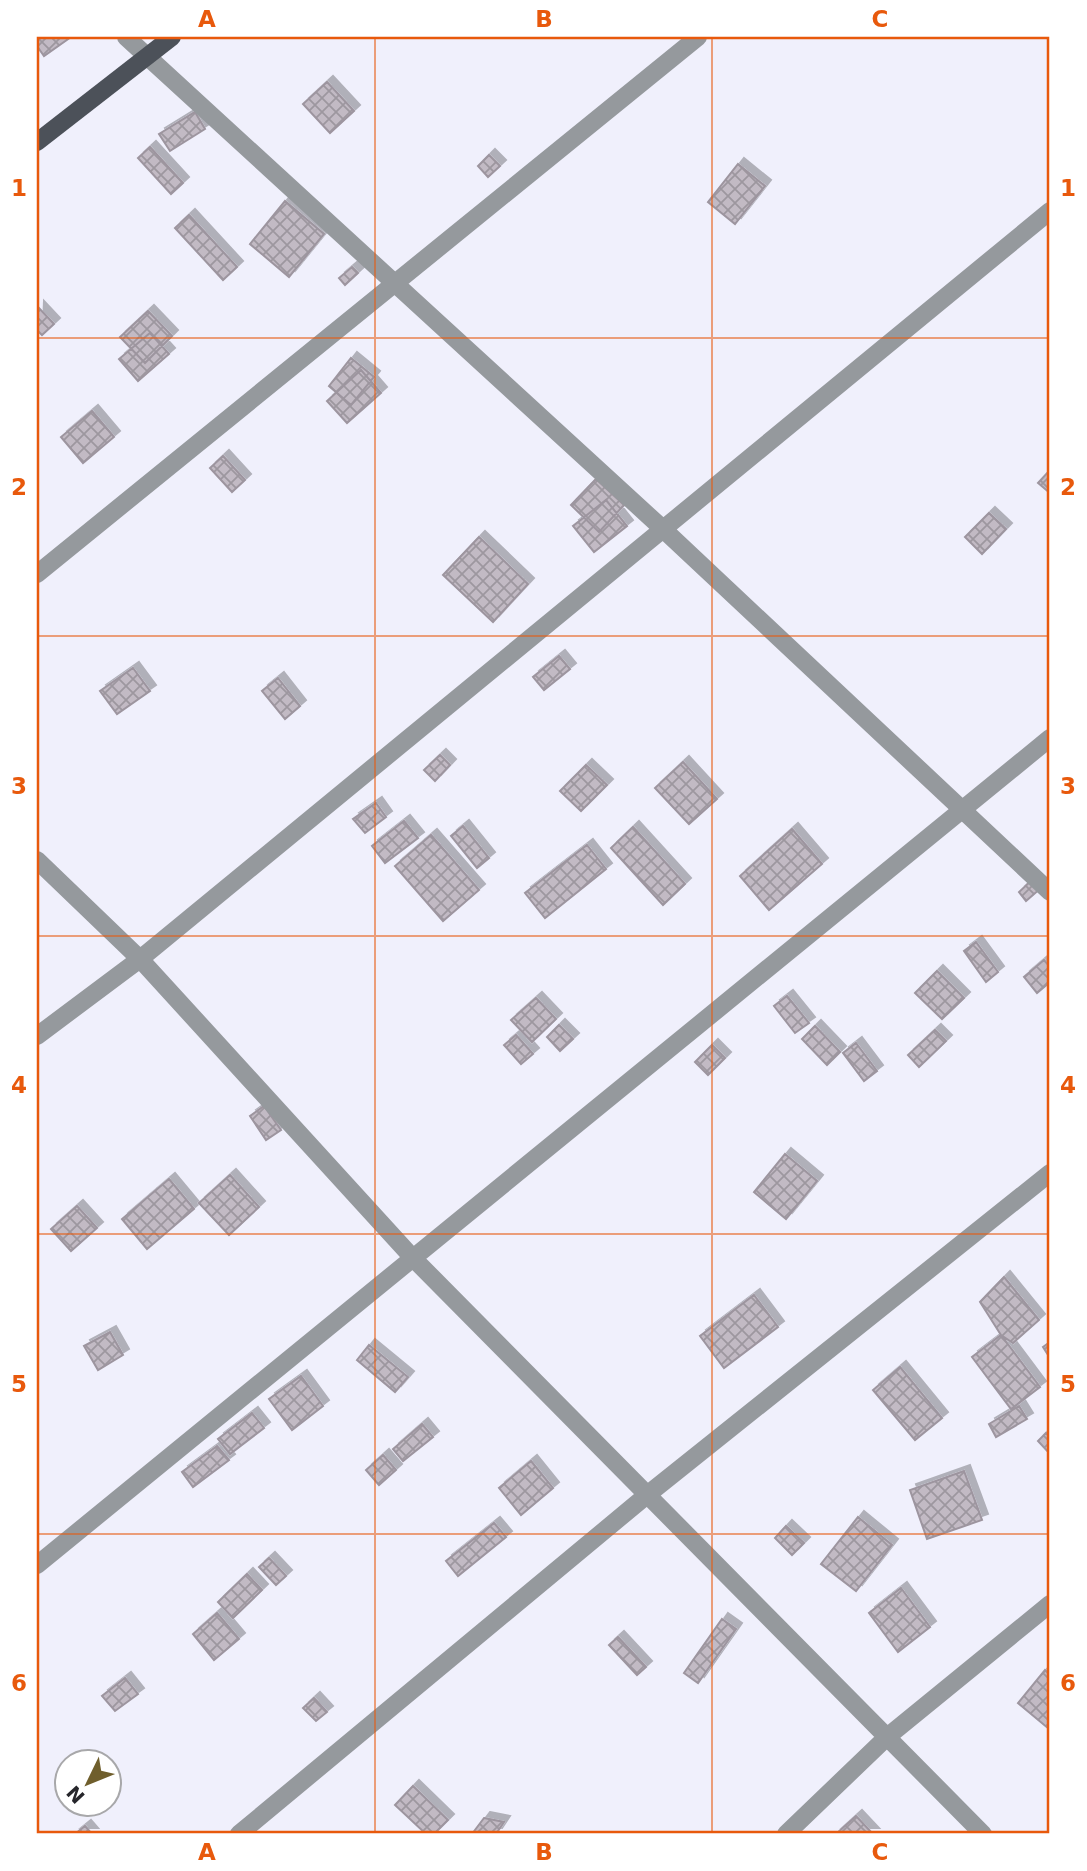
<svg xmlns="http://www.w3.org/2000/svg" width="1087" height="1871" font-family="'DejaVu Sans',sans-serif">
<defs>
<pattern id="building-cross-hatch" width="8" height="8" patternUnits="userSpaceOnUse" patternTransform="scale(1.75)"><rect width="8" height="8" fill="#c2bac4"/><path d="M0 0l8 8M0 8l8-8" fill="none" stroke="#9d979f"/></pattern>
<filter id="shadow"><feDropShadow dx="6" dy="-6" stdDeviation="0" flood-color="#0004"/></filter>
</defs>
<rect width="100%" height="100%" fill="#f0f0fc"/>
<path fill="url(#building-cross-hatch)" stroke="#9d959f" stroke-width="2" filter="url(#shadow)" d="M38,37H71L44,56L37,46Z
M327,82L354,111L330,133L303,104Z
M195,112L205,129L170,151L159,134Z
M150,147L183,183L171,194L138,158Z
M489,155L500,166L488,177L478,166Z
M738,164L765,186L735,224L708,202Z
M285,201L324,234L289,277L250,244Z
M189,215L237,267L223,280L175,228Z
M352,267L358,273L345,285L339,278Z
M38,307L54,324L42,335L37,330Z
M148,311L172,336L145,363L120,337Z
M150,333L169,354L138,381L119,359Z
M351,358L374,377L351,405L329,386Z
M361,370L381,393L347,423L327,401Z
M92,411L114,437L83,463L61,437Z
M223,456L245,480L232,492L210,468Z
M1050,470V493L1038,483Z
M596,479L624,505L599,532L571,505Z
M606,500L627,526L594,552L573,526Z
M989,513L1006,529L982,554L965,537Z
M479,537L528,584L493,622L443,575Z
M559,656L570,669L544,690L533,677Z
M133,668L150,691L117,714L100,691Z
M278,678L300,706L285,719L262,691Z
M440,755L450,765L435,781L424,770Z
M683,762L717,799L689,824L655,788Z
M586,765L607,785L581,811L560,791Z
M376,803L386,817L365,833L353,819Z
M404,821L418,838L385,863L372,846Z
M463,826L489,858L477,868L451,836Z
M633,827L685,884L663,905L611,848Z
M792,829L822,864L769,910L740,876Z
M431,835L479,890L443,921L395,866Z
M587,845L606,869L545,918L525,893Z
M1033,879L1041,888L1026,901L1019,892Z
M976,942L998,972L986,982L964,951Z
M1044,960L1050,967V982L1037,993L1024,977Z
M937,971L964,998L942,1019L915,993Z
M787,996L809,1023L795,1033L774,1006Z
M536,998L556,1019L532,1042L511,1020Z
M559,1025L573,1039L560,1051L547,1037Z
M815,1026L840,1052L827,1065L802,1039Z
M935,1030L946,1041L919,1067L908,1055Z
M516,1035L533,1054L521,1064L504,1045Z
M856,1043L877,1071L864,1081L843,1053Z
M712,1045L725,1058L708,1075L695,1062Z
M264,1106L281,1130L266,1140L250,1116Z
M785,1154L817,1181L786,1219L754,1192Z
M230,1175L259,1207L229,1235L199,1203Z
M169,1179L194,1209L147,1249L122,1219Z
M77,1206L97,1228L71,1251L51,1229Z
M1004,1277L1039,1320L1013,1343L1001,1335L980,1302Z
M754,1295L778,1327L724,1368L700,1336Z
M110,1332L123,1355L98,1370L84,1346Z
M1001,1335L1040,1387L1011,1409L972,1357Z
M1050,1342V1358L1043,1347Z
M369,1345L408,1377L395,1392L357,1360Z
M900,1367L942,1418L915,1440L873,1390Z
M301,1376L323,1406L292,1430L269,1399Z
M1019,1406L1027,1419L996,1437L989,1424Z
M252,1413L264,1428L230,1454L218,1439Z
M422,1424L433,1437L403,1461L393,1449Z
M1046,1433L1050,1437V1454L1038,1441Z
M217,1446L229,1460L193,1487L182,1472Z
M383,1455L396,1470L379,1485L366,1470Z
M531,1461L553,1488L521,1515L499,1488Z
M964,1471L982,1520L927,1539L910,1490Z
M858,1517L892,1545L856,1591L821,1564Z
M494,1523L506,1537L458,1576L446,1561Z
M786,1526L804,1543L792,1555L775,1538Z
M269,1558L286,1576L276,1585L259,1567Z
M247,1574L262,1590L233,1618L218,1602Z
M901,1588L930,1627L898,1652L869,1613Z
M217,1613L239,1639L214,1660L193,1634Z
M722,1619L736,1629L698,1683L684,1673Z
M618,1637L646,1667L637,1675L609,1645Z
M1045,1670L1050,1675L1049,1729L1018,1703Z
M125,1678L138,1694L115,1711L102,1696Z
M314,1698L327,1712L316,1721L303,1708Z
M413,1786L448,1820L434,1834H426L395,1805Z
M856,1816L873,1834H836Z
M484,1818L504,1822L496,1834H472Z
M85,1826L92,1834H75Z"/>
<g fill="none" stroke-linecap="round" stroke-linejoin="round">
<path stroke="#95999d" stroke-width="18" d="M126,37L663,529L1050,892
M37,574L698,37
M37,860L140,959L412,1257L983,1834
M37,1036L140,959L1050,211
M37,1565L1050,738
M239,1834L647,1495L1050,1173
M786,1834L887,1737L1050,1604"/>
<path stroke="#4c5159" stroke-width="18" d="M37,142L172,37"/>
</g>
<path fill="none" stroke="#e8590c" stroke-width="2" stroke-opacity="0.55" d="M375,37V1834M712,37V1834M37,338H1050M37,636H1050M37,936H1050M37,1234H1050M37,1534H1050"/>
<rect width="1087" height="1871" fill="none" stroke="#ffffff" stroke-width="77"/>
<g transform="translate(88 1783) rotate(227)"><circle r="33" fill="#ffffff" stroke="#a8a8aa" stroke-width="2"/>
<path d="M0-5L12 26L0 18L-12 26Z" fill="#6f5e2c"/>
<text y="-10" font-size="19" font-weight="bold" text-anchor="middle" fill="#26262b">N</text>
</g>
<rect x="38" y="38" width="1010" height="1794" fill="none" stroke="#e8590c" stroke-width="2.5"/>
<g font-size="23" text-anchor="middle" font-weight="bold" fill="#e8590c">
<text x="207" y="27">A</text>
<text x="544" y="27">B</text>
<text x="880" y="27">C</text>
<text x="19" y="196">1</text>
<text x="1068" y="196">1</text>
<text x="19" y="495">2</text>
<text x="1068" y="495">2</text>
<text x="19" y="794">3</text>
<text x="1068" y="794">3</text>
<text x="19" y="1093">4</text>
<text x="1068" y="1093">4</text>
<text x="19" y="1392">5</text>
<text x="1068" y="1392">5</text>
<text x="19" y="1691">6</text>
<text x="1068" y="1691">6</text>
<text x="207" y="1860">A</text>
<text x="544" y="1860">B</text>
<text x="880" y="1860">C</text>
</g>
</svg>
